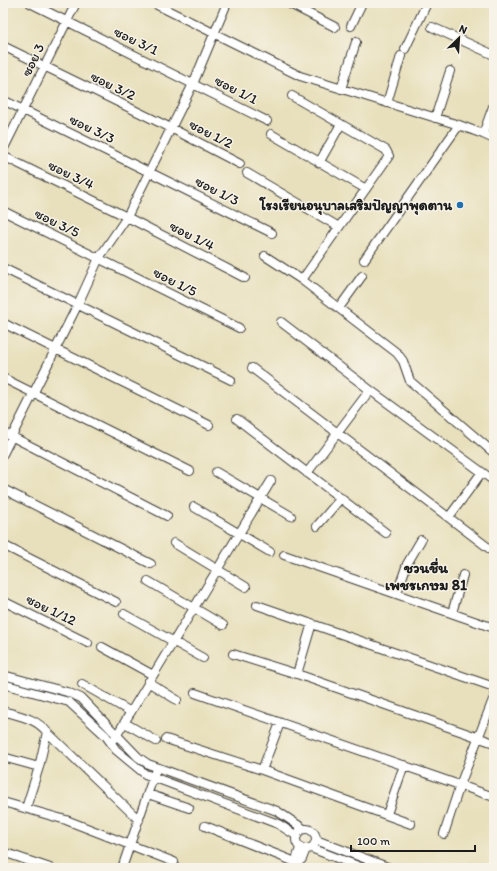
<svg xmlns="http://www.w3.org/2000/svg" width="497" height="871" font-family="Itim,'Playpen Sans Thai',sans-serif">
<rect width="100%" height="100%" fill="#f7f3e8"/>
<filter id="ink" filterUnits="userSpaceOnUse"><feTurbulence type="fractalNoise" baseFrequency=".025" numOctaves="2"/><feDisplacementMap in="SourceGraphic" scale="8" xChannelSelector="R" yChannelSelector="G"/><feConvolveMatrix kernelMatrix="1 2 1 2 8 2 1 2 1" color-interpolation-filters="sRGB"/></filter>
<filter id="wash" filterUnits="userSpaceOnUse"><feTurbulence type="fractalNoise" baseFrequency=".012" numOctaves="4" result="noise"/><feDisplacementMap in="SourceGraphic" scale="16" xChannelSelector="R" yChannelSelector="G"/><feGaussianBlur stdDeviation="0.9" result="paint"/><feColorMatrix in="noise" values="0 0 0 0 0 0 0 0 0 0 0 0 0 0 0 0 0 1.4 0 .05"/><feComposite in="paint" operator="in"/></filter>
<g filter="url(#wash)">
<rect width="100%" height="100%" fill="#e8e0bc"/>
</g>
<g filter="url(#ink)">
<g fill="none" stroke-linecap="round" stroke-linejoin="round">
<defs>
<path id="minor" d="M30,3L267,121
M153,3L300,76L459,125L483,134L494,139
M288,3L335,27
M492,3L494,4
M351,26L362,3
M432,27L494,55
M3,46L171,128L240,164
M405,49L427,3
M341,89L356,42
M292,96L386,150L389,156L302,280
M3,100L149,172L272,233
M387,103L401,56
M435,118L450,71
M271,134L366,189
M483,134L494,104
M3,150L76,3
M3,156L127,217L245,278
M319,163L341,124
M247,173L339,227
M3,211L239,328
M265,256L302,280L397,353L403,361L410,381L494,453
M364,260L459,125
M3,268L231,380
M339,308L362,276
M281,322L370,390L494,481
M3,323L209,425
M252,368L494,552
M3,378L190,471
M237,419L386,533
M3,432L167,516
M3,454L78,304L99,258L127,217L193,84L227,3
M216,472L291,516
M307,473L370,390
M3,489L151,564
M194,507L270,552
M449,517L482,472
M317,526L341,498
M174,543L246,587
M3,545L116,602
M284,555L494,628
M148,581L223,625
M397,593L407,564L421,540
M3,601L88,643
M257,605L494,687
M452,613L463,575
M124,614L203,658
M102,647L153,675
M233,654L297,674L494,743
M297,674L312,623
M3,675L67,692L81,698L138,757L148,764L277,811L304,829
M148,682L177,700
M3,684L69,702L106,736L116,750L145,774L278,824L297,836
M82,684L131,712
M195,693L494,797
M3,711C19,716 36,718 47,732L139,820
M125,723L156,741
M115,738L271,481
M166,739L262,770L411,824
M3,757L39,767
M262,770L280,723
M148,794L189,808
M3,802L66,820L174,862
M26,808L39,767L47,732
M387,814L404,765
M205,826L298,863L296,868
M296 839a10 10 0 1 1 20 0a10 10 0 1 1-20 0Z
M444,834L460,785L494,697
M316,840L390,868
M300,848L297,857L298,863L302,859L306,849
M311,848L363,868
M3,852L50,868
M493,861L494,856
M122,868L155,772"/>
</defs>
<use href="#minor" stroke="#3b3934" stroke-width="10"/>
<use href="#minor" stroke="#fff" stroke-width="8"/>
</g>
</g>
<circle fill="#1f6fb2" stroke="#f7f3e8" stroke-width="1.5" cx="460" cy="205" r="4"/>
<g text-anchor="middle" dominant-baseline="central" stroke-width="3" stroke-linejoin="round" paint-order="stroke">
<g font-size="14" fill="#1c1c1c" stroke="#f7f3e8">
<text transform="translate(136 41) rotate(26)">ซอย 3/1</text>
<text transform="translate(33 60) rotate(-64)">ซอย 3</text>
<text transform="translate(113 86) rotate(26)">ซอย 3/2</text>
<text transform="translate(236 90) rotate(27)">ซอย 1/1</text>
<text transform="translate(92 129) rotate(26)">ซอย 3/3</text>
<text transform="translate(211 134) rotate(27)">ซอย 1/2</text>
<text transform="translate(71 175) rotate(26)">ซอย 3/4</text>
<text transform="translate(217 191) rotate(27)">ซอย 1/3</text>
<text transform="translate(57 223) rotate(26)">ซอย 3/5</text>
<text transform="translate(192 236) rotate(27)">ซอย 1/4</text>
<text transform="translate(175 282) rotate(27)">ซอย 1/5</text>
<text transform="translate(51 610) rotate(26)">ซอย 1/12</text>
</g>
<g font-size="14" font-weight="bold" fill="#1c1c1c" stroke="#f7f3e8" text-anchor="end">
<text x="452" y="205">โรงเรียนอนุบาลเสริมปัญญาพุดตาน</text>
</g>
<g font-size="15" font-weight="bold" fill="#1c1c1c" stroke="#f7f3e8">
<text x="426" y="568">ชวนชื่น<tspan x="426" dy="17">เพชรเกษม 81</tspan></text>
</g>
</g>
<rect width="497" height="871" fill="none" stroke="#f7f3e8" stroke-width="16"/>
<g transform="translate(459 38) rotate(25)" stroke="#f7f3e8" stroke-width="3" paint-order="stroke">
<path d="M0-3L7 15L0 10L-7 15Z" fill="#1c1c1c"/>
<text y="-6" font-size="11" font-weight="bold" text-anchor="middle" fill="#1c1c1c">N</text>
</g>
<path d="M351 845v6h124v-6" fill="none" stroke="#1c1c1c" stroke-width="2"/>
<text x="357" y="845" font-size="12" fill="#1c1c1c" stroke="#f7f3e8" stroke-width="3" paint-order="stroke">100 m</text>
</svg>
